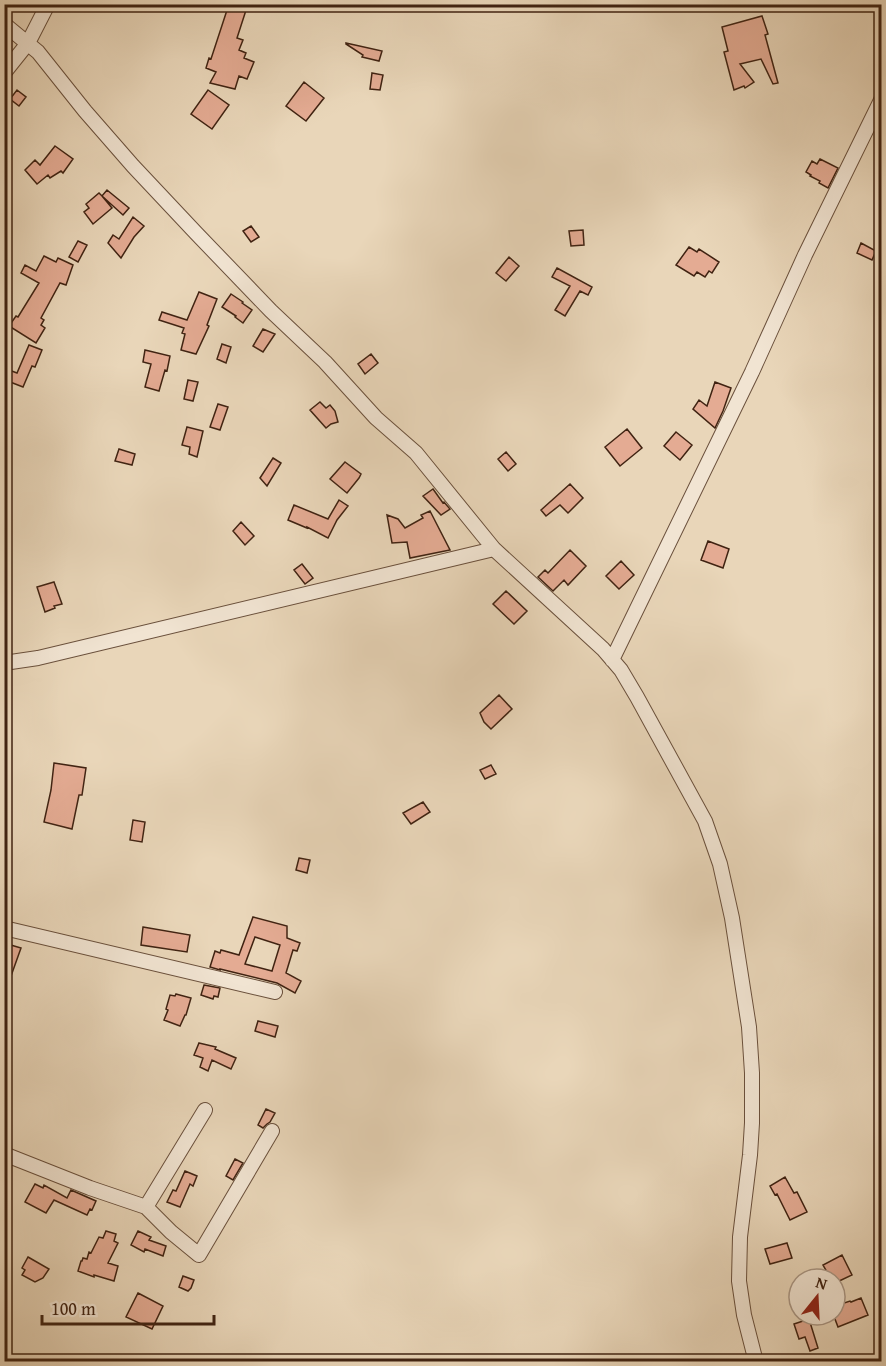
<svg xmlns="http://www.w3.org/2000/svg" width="886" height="1366" font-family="'Gentium Book Plus',serif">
<rect width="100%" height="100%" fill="#e9d6b9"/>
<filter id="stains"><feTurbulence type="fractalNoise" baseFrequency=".00333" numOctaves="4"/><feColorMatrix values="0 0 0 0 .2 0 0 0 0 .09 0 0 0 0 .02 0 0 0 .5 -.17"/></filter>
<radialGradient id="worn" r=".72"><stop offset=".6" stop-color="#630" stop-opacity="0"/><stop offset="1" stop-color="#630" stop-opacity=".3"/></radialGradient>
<path fill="#e4ab93" stroke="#402312" stroke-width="1.5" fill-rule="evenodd" d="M229,4H248L237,38L243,40L239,50L246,53L244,58L254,62L247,79L239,76L235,89L210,83L216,72L206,68L209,58L211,59Z
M762,16L768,34L765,35L778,83L773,84L761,59L740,64L754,82L745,88L744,86L734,90L724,52L728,51L722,27Z
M346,43L382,51L379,61L362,57L363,55L346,44Z
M372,73L383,75L380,90L370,89Z
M304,82L324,98L306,121L286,106Z
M17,90L26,97L19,106L10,99Z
M208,90L229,105L212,129L191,114Z
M55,146L73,159L63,173L61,171L50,178L48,175L37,184L25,170L35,160L40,165Z
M820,159L838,168L828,188L819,183L820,181L810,176L811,175L806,172L812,161L817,164Z
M107,190L129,208L123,215L102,196L112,208L93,224L84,212L89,208L86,204L99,193L102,196Z
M133,217L144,226L134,237L121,258L108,243L113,235L119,239Z
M251,226L259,237L251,242L243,231Z
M583,230L584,245L571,246L569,231Z
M78,241L87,245L78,262L69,257Z
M861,243L876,251L872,260L857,253Z
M689,247L697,252L699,249L719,262L712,273L709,271L705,277L697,272L694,276L676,265Z
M44,256L56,262L58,258L73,265L66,285L60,283L41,318L44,320L41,325L45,328L36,343L9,326L16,316L18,317L39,283L21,273L25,265L36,271Z
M509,257L519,266L506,281L496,273Z
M557,268L592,287L588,295L580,291L565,316L555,310L570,286L552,277Z
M199,292L217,299L207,325L209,326L196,354L181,350L185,334L182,333L184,328L159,320L162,312L187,320Z
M231,294L243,302L242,303L252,310L243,323L235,317L236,316L222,307Z
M263,329L275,334L263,352L253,346Z
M222,344L231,347L226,363L217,359Z
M29,345L42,350L35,367L32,366L23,387L5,380L9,370L17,373Z
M145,350L170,356L167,371L165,370L159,391L145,387L151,364L143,362Z
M371,354L378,363L365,374L358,364Z
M188,380L198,382L193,401L184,399Z
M715,382L731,388L723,411L715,428L693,409L699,400L707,406Z
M320,402L326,408L330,405L335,411L338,422L331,424L326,428L310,410Z
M218,404L228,407L220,430L210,427Z
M187,427L203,431L197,457L189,454L190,447L182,445Z
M627,429L642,448L620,466L605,447Z
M676,432L692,445L680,460L664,446Z
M119,449L135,454L132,465L115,461Z
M506,452L516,464L508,471L498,459Z
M273,458L281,463L267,486L260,478Z
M345,462L361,474L359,478L347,493L330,479Z
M570,484L583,498L568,513L560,505L546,516L541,510Z
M433,489L443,503L444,502L450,509L441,515L423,496Z
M339,500L348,506L337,520L328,538L307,527V528L288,520L294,505L328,519Z
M430,511L450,550L410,558L407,542L392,543L387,515L398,519L405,528L423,518L421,515Z
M241,522L254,536L245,545L233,531Z
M708,541L729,549L723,568L701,560Z
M570,550L586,566L568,585L564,580L553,591L538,577L545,570L548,573Z
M621,561L634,575L619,589L606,576Z
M302,564L313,578L305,584L294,570Z
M54,582L62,604L54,606L55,608L45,612L37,587Z
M506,591L527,611L514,624L493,604Z
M499,695L512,709L491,729L484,722L480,713Z
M54,763L86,768L82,795H79L72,829L44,822L51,790Z
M491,765L496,774L485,779L480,770Z
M423,802L430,812L411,824L403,813Z
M133,820L145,822L142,842L130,840Z
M299,858L310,860L307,873L296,870Z
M253,917L287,926V938L300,943L297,951L293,950L286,973L301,981L295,993L277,983L220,969V970L210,967L215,951L220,953L221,950L239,955ZM255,937L280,945L272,971L245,964Z
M143,927L190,935L187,952L141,945Z
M4,943L21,948L6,990H4Z
M204,985L220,988L218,997L214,996L213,999L201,995Z
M176,994L191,998L186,1015H185L180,1026L164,1020L168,1010L166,1009L170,995L175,996Z
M258,1021L278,1026L275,1037L255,1031Z
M199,1043L216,1047L215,1049L236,1058L231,1069L212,1060L208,1071L200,1067L203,1058L194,1055Z
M266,1109L275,1113L270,1122L267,1124L263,1128L258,1125Z
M235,1159L243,1163L233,1180L226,1176Z
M185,1171L197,1176L193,1186L190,1184L180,1207L167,1202L173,1190L176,1191Z
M785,1177L794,1193L797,1192L807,1212L790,1220L777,1194L775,1195L770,1186Z
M35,1184L43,1188L44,1185L67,1198L71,1190L96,1201L92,1210L90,1209L87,1215L54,1200L46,1213L25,1202Z
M106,1231L116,1234L114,1241L118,1243L108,1263L118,1266L114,1281L94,1275V1277L78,1271L81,1261H82L83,1258L87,1259L89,1252L91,1253L99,1237L103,1238Z
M138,1231L151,1237L149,1240L166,1246L163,1256L145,1249L144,1252L131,1245Z
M787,1243L792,1258L770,1264L765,1249Z
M842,1255L852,1275L835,1283V1279H831L823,1265Z
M28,1257L49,1269L43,1278L35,1282L22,1275L25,1270L22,1268Z
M183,1276L194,1280L191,1288L188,1291L179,1287Z
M138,1293L163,1306L152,1329L126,1317Z
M861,1298L868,1315L838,1327L835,1319V1306L850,1301L851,1302Z
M809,1319L818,1348L810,1351L805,1337L799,1339L794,1324Z"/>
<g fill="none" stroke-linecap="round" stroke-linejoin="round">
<defs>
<path id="minor" d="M4,24L38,52L85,111L133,166L196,233L271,311L325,362L376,418L416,453L494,549L603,649L621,670L637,697L705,821L720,864L732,918L749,1027L752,1073V1123L750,1155L740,1237L739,1281L744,1315L756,1362
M4,73L28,43L48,4
M612,660L752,372L805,255L882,98
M4,663L38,658L494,549
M4,928L275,992
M4,1154L90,1188L146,1207L171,1232L199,1255L272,1131
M146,1207L205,1110"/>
</defs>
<use href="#minor" stroke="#6a503c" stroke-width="16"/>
<use href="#minor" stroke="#f1e4d2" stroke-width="14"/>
</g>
<rect width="886" height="1366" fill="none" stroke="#e9d6b9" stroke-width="24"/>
<rect x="6" y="6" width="874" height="1354" fill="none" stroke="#402312" stroke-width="3"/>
<rect x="12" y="12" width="862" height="1342" fill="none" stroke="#402312" stroke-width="1.5"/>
<g transform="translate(817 1297) rotate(18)"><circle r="28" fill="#f1e4d2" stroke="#aa9785" stroke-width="1.5"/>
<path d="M0-4.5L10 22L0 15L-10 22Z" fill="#8f2418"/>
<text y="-9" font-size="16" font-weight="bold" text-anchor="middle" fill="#402312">N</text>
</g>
<path d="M42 1315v9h172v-9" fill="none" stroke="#402312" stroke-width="3"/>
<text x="51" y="1315" font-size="18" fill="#402312" stroke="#f1e4d2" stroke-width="4.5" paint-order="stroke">100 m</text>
<rect width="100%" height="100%" filter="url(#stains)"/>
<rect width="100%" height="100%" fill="url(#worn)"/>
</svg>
